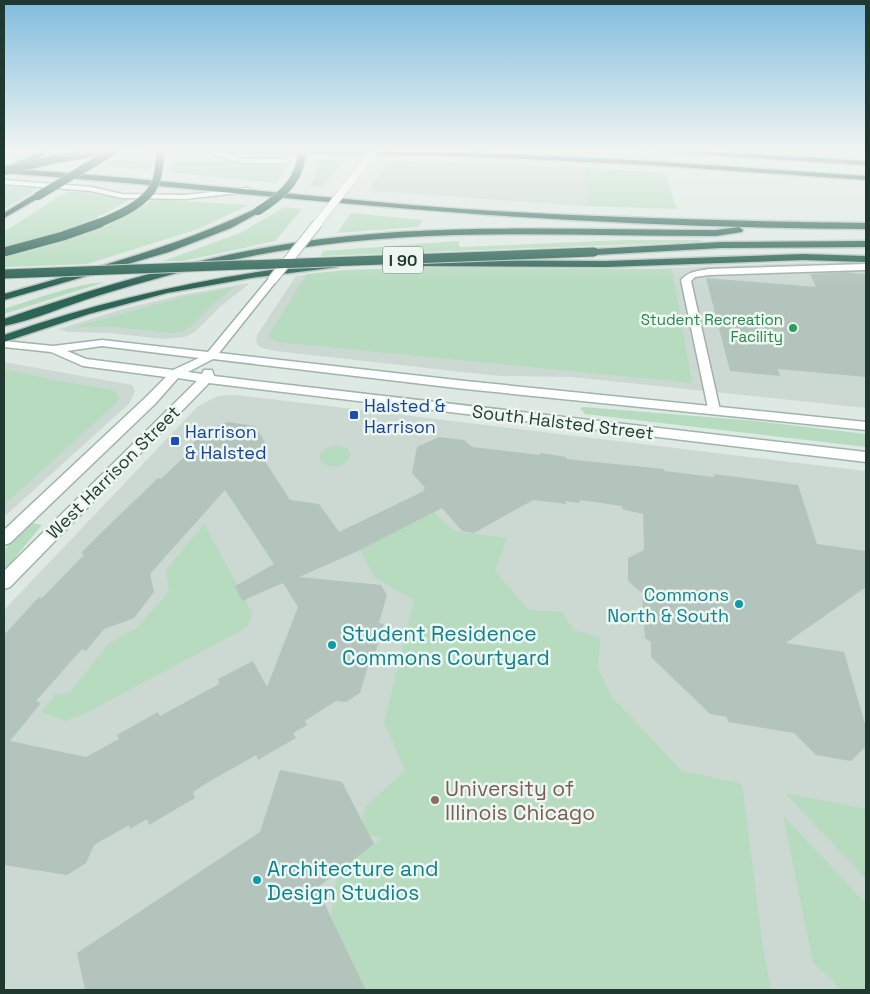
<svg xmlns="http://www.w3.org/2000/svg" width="870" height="994" font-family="'Space Grotesk',sans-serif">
<rect width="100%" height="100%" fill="#dee9e3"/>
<path fill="#ccd9d2" d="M707,149H866V159L811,156Z
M389,160L587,168V206L368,191Z
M794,263H866V408L572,377L500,376L462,372L275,351L262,348L258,346L256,341L257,335L296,276L346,270L420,268L619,270Z
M250,283L221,306L195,332L185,337L164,339L110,333L68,332L59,329L123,309L182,295Z
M4,362L132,385L135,391L129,404L121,411L4,517Z
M224,395H238L866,471V990H4V610L197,407L216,397Z"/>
<path fill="#b6dbbe" d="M115,160L151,161L150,170L105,166Z
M260,160H287L285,169L276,183L170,172L171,161L242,162Z
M319,160H344L322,187L309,185L313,180Z
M587,168L665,173L677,209L587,206Z
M4,186L38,189L4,209Z
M70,192H82L129,200C90,224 49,237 4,247V232L59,196Z
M153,199L249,205L198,229L87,264L4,267V257C56,245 109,231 153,199Z
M285,207L302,209L275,241L183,261H163L240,233Z
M351,213L423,220L418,227L337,233Z
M625,240H701L702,242L320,256L324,251L458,241L460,247Z
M420,268L672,269L692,383L277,342L268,336L307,274L346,270Z
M105,282L4,314V309C36,299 71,285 105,282Z
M234,287L211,306L189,328L181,332L171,333L115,327H75L176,299Z
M4,369L59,381L109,389L116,392L119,396L117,402L110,409L4,505Z
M584,407L756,421L866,434V447L585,414L580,408Z
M331,446C339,445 347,446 351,453L349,460C331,477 304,457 331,446Z
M433,512L454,531L507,538L495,571L529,610L562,612L574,630L600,638L598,668L611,696L682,771L742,784L763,947L771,990H366L331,916L337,873L382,838L358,834L366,806L405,770L384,723L414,600L374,577L360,550Z
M32,523L42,525L4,571V550Z
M204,524L252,612V617L246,628L84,714L66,721L41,712L56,694L70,692L108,644L138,627L169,591L166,570Z
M785,793L866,809V879Z
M783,815L866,904V990H839L832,979L813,963Z"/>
<path fill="#b3c4bc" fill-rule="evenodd" d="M846,272L866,274V377L778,369L780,376L730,371L706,278L816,287L810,274Z
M228,422L255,426L265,442L259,452L290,500L319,504L339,532L424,491L423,490L425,488L412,473L417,447L439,437L464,440L472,447L540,455V453L566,457V459L664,469V471L714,477V474L798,485L817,544L866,551V587L786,643L844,652L866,727V746L851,761L816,755L794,733L728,722L727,717L710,714L651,657V642L645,638L642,593L628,581V558L644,550L643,514L622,509V506L580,500L579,503L566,501V504L533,500L474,533L462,531L442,508L358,551L299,577L381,585L387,595L379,623L384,624L374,657L371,656L360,693L346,702L336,701L328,706L305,721L307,725L293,733L296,738L258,760L256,755L207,783L193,792L195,798L149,825L147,819L130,829L129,825L94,845L86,863L67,875L4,865V635L39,597L42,598L84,555L81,553L104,530L158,478L161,479L183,458L201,431ZM225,490L274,564L235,586L242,601L283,583L298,607L267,687L253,661L218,679L219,684L160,716L158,712L117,735L119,739L86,757L10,741L41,703L36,701L82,649L86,651L104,629L134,618L154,592L150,574Z
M280,770L342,782L374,844L317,888L366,990H85L77,953L260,832Z"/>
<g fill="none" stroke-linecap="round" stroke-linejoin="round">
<defs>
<path id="service" d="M209,149L242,159H285L289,161L285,163H242L206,152V150Z
M4,180L91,187L122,194L185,195L247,188L251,190L247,192L185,199L122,198L91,191L4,184Z
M866,264V270L709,275L695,277L691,281L720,410L719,413H709L681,280C689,271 698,271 709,269Z"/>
<path id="secondary" d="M273,276L278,279L219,353L465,381L866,422V430L465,389L213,359L188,372L202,374L204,370H212L214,376L255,381L866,452V462L209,383L10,587L4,589V571L197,381L178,378L155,404L10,543L4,545V530L145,398L166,377L83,366L51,352L4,347V341L53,346L102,340L208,352L270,277ZM102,346L199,358L173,370L86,359L67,351Z"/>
<path id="motorway" d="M47,149H56L14,169C164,179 313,198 463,209C597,218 732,221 866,223V229C732,228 597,223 463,213C309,202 157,184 4,173V168Z
M96,149L466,152L650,161L866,176V180L650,165L466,156L99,151Z
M642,149H679L866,161V165L645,151Z
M35,194L42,196L4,218V213Z
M255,209L262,211L231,228L169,252L4,300V294C89,269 175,248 255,209Z
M739,227L743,230L742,232L716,236C575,236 432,227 292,249C226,259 161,276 97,296C67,305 35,320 4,326V319C98,287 194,258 293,243C432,222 575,230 716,230Z
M866,241V247L721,248L594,255L589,252L594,249L721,242Z
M803,254L866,256V262L803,260L606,267L411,266L406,263L411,260L606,261Z
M335,262L340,265L338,267L251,278L167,293L89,314L4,342V335C112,297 221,274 335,262Z"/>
</defs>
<use href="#service" stroke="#a1b0aa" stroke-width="3"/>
<use href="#secondary" stroke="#9db5ab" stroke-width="3"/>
<use href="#motorway" stroke="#bcc3c1" stroke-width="3"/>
<use href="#service" fill="#fff" fill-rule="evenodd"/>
<use href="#secondary" fill="#fff" fill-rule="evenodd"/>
<use href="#motorway" fill="#2c6455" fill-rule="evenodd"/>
<defs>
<path id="secondary-bridge-far1" d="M317,224L376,149"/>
<path id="secondary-bridge" d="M273,279L318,223"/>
<path id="motorway-bridge-far1" d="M4,171L56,159L115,149
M38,196L110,153
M258,211C282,196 302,179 302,149
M97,224C117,216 146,204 155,184C160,173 159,160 161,149"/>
<path id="motorway-bridge" d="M4,252L63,236L100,223
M4,274L594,252"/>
</defs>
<use href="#secondary-bridge-far1" stroke="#9db5ab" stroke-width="9" stroke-linecap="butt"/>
<use href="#secondary-bridge" stroke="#9db5ab" stroke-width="11" stroke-linecap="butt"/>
<use href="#motorway-bridge-far1" stroke="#bcc3c1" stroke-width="9" stroke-linecap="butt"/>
<use href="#motorway-bridge" stroke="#bcc3c1" stroke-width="11" stroke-linecap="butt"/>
<use href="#secondary-bridge-far1" stroke="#fff" stroke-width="8"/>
<use href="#secondary-bridge" stroke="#fff" stroke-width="9"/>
<use href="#motorway-bridge-far1" stroke="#2c6455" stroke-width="8"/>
<use href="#motorway-bridge" stroke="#2c6455" stroke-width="9"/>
</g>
<linearGradient id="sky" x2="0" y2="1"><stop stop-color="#80bcde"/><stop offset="0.52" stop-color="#f0f5f2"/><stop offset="1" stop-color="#f0f5f2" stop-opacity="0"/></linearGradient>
<rect width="870" height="288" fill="url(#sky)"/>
<circle fill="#2e9e5b" stroke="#eef6f1" stroke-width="2" cx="793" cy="328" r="5"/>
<g fill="#1a4fb4" stroke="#eef6f1" stroke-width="2">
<rect x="349" y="410" width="10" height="10" rx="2.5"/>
<rect x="170" y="436" width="10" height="10" rx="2.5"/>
</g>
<g fill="#0f9aa8" stroke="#eef6f1" stroke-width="2">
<circle cx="739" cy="604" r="5"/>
<circle cx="332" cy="645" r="5"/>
<circle cx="257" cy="880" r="5"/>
</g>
<circle fill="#8d6e63" stroke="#eef6f1" stroke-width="2" cx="435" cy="800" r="5"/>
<g text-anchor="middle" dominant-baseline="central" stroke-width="5" stroke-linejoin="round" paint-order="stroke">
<g font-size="15" fill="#27864d" stroke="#eef6f1" text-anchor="end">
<text x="783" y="319">Student Recreation<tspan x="783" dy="17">Facility</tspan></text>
</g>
<rect fill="#eef6f1" stroke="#5d716a" stroke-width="1" x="383" y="246.5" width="40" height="27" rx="4"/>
<g font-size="16" font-weight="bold" fill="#1f3830">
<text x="403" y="260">I 90</text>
</g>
<g font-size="18" fill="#164399" stroke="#eef6f1" text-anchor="start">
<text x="364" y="405">Halsted &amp;<tspan x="364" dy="21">Harrison</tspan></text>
<text x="185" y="431">Harrison<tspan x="185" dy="21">&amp; Halsted</tspan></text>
</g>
<g font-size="18" fill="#1f3830" stroke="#eef6f1">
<text transform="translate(563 422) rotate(7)">South Halsted Street</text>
<text transform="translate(113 472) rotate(-45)">West Harrison Street</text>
</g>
<g font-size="18" fill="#0d838f" stroke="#eef6f1" text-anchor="end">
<text x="729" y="594">Commons<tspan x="729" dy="21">North &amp; South</tspan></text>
</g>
<g font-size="21" fill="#0d838f" stroke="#eef6f1" text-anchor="start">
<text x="342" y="633">Student Residence<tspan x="342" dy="24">Commons Courtyard</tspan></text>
<text x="267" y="868">Architecture and<tspan x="267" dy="24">Design Studios</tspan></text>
</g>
<g font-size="21" fill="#785e54" stroke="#eef6f1" text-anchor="start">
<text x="445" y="788">University of<tspan x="445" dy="24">Illinois Chicago</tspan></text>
</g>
</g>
<rect width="870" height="994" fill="none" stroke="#1f3830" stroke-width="10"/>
</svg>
